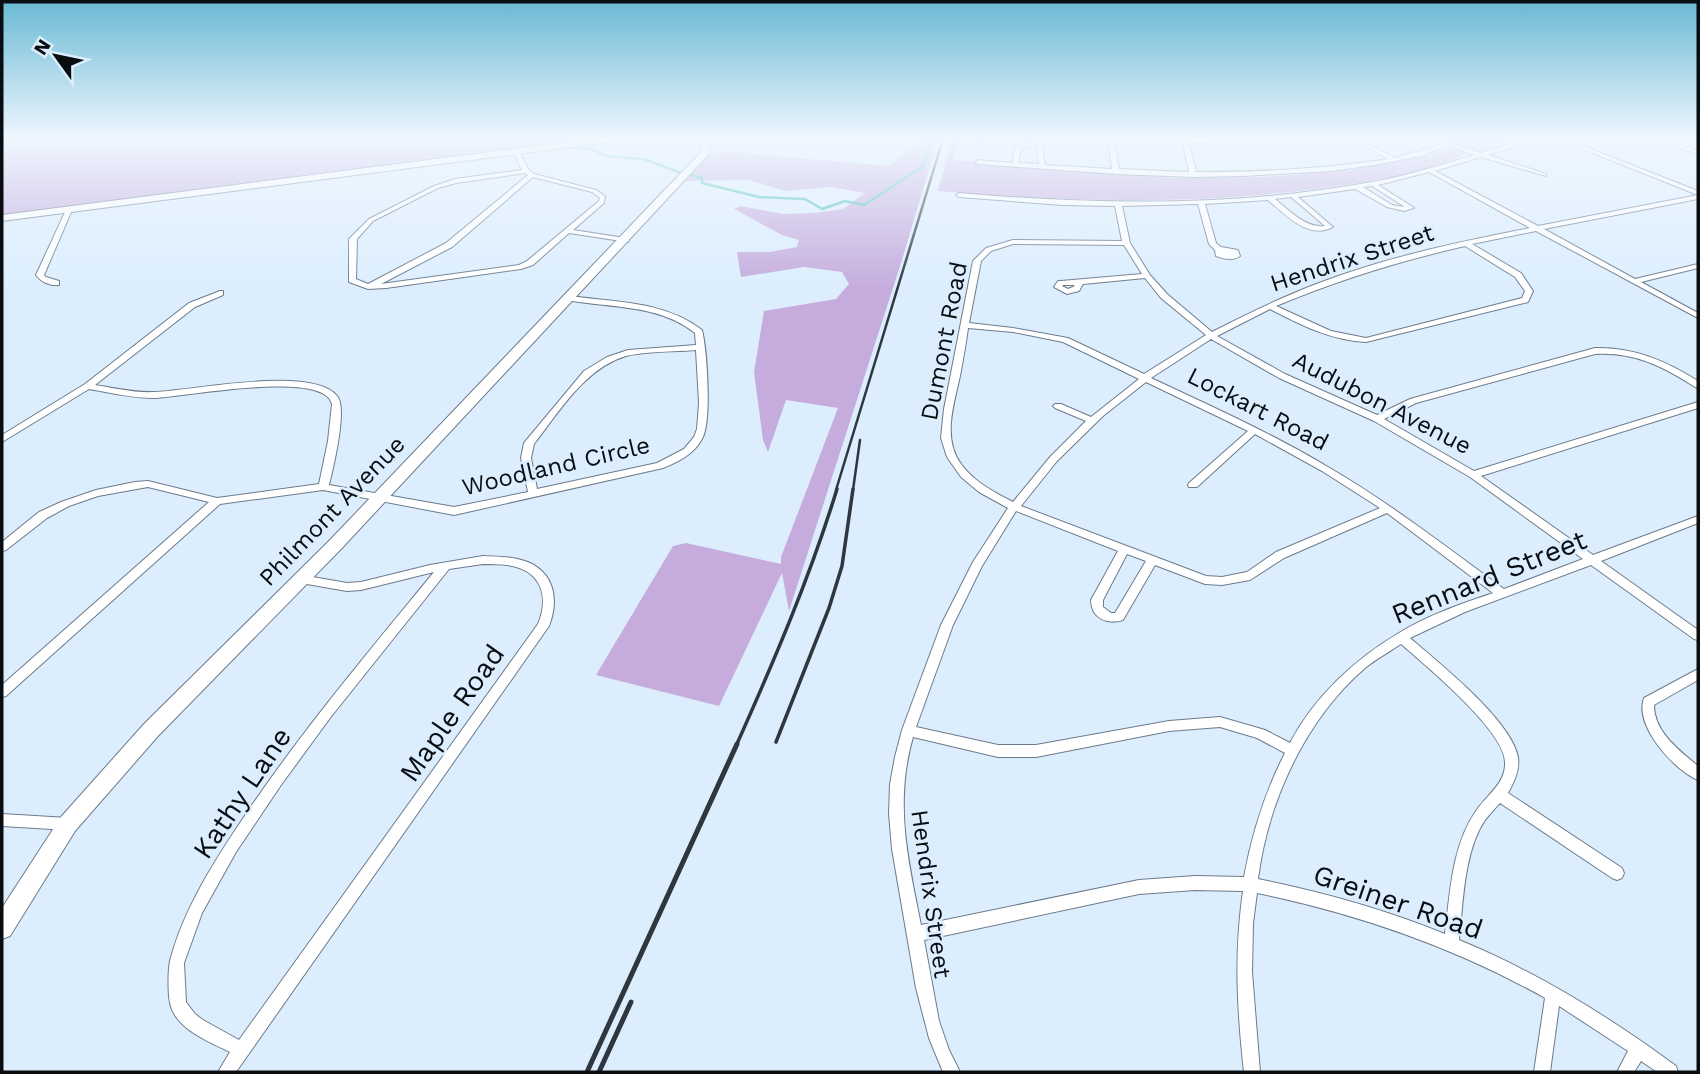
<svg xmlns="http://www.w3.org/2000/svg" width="1700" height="1074" font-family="'Work Sans',sans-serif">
<rect width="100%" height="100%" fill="#dceefe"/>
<path fill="#c5acdd" d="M2,139H611L2,218Z
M917,139H938L901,263L789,611L782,573L719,706L596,675L673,546L686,543L781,564V557L838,408L786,400L768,452L763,440L754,372L764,311L836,299L849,284L842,272L804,267L741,277L737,252H770L797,247L799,240L782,235L734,209L741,206L783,214L814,213L843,209L865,193L831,187L785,191L749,180L685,181L709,154L732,152L888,166L912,148Z
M952,139H990L978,144L960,139L953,160L1173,178L1264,177L1352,170L1422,157L1450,148L1468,153C1423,174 1374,181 1325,188C1196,205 1066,202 938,191Z
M1462,139H1513L1480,152L1447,143Z"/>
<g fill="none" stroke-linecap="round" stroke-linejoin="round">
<path stroke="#4ac0b3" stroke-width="2.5" d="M553,139L557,143
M562,147L591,149L606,156L644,159L681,173
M691,175L702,178V183L759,197L805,199L822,209L845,201L864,205L922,167L932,139"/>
<defs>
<path id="street" d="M1108,139H1114L1119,169L1189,172L1182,139H1269L1266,141L1189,143L1196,172H1199C1262,172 1325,169 1388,159L1353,139H1360L1395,158L1443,144L1431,140L1430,139H1438L1481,153L1526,139L1529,141L1528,142L1488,155L1546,174V176L1481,157L1435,171L1538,226L1698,195V199L1544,229L1635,279L1698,264V268L1641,282L1698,313V318L1536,231L1472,244L1521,273L1533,291L1528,302L1366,342C1330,340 1301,325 1270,309L1217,336L1285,374L1377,415L1410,399L1595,348C1634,347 1666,361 1698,381V388L1695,387C1662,366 1635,352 1595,354L1416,403L1384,419L1474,471L1698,402V408L1481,476L1593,555L1698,516V523L1601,561L1698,630V640L1694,639L1591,565L1465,612L1410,638C1439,663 1511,720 1518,757C1520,770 1514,782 1508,793L1622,868L1624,873L1622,878L1617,880L1612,878L1500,803C1495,808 1490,814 1485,820C1464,851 1463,903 1459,940C1537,972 1608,1016 1676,1066L1678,1072H1657L1641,1061L1634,1072H1617L1628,1051L1559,1006L1550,1072H1534L1545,998C1454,947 1358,914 1257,893L1253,923L1252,972L1260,1072H1244C1237,1009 1234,954 1243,891L1195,890L1139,894L924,940L939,1021L949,1050L960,1072H943L929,1038L916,988L892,849L889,814L890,784L895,757L902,730L941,625L973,562L1008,508L979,492L961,477L947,457L941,438L944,409L973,261L986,248L1013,240L1122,241L1115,206L1062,205L959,197L956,195L959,193C1097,205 1236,207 1372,182C1407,176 1441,165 1475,155L1448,146L1420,156L1375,165L1331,171L1243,176L1193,177L1116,174L978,164L975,162L978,160L1012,163L1016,146L1029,143L1042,147L1045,165L1112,169ZM1029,147L1037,149L1039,164L1018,163L1021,148ZM1429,172L1530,228C1459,242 1387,257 1319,283C1282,297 1247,314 1212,332L1167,294L1150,275L1130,243L1122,206L1198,204L1209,244L1215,250L1216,256C1224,259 1233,261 1240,256L1238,250L1221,247L1216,243L1205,204L1268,200C1286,215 1308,240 1333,227L1298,197L1355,189L1387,207L1404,211L1414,208L1413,207L1378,185ZM1372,186L1405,207L1392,205L1363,187ZM1291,197L1325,226C1305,228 1290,211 1275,199ZM1013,244L1124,245L1142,274L1061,281H1058L1054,287L1067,294L1079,291L1083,284L1145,278L1161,298L1206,335L1144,374L1068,338L1013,328L969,323L981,261L991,251ZM1465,246L1515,277L1525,291L1522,298L1366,338L1331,331L1276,306C1338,280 1400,261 1465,246ZM1063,285H1075L1073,287L1068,289L1062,286ZM968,328L1013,332L1063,342L1139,379L1091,417L1061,404H1055L1053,406L1055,408L1086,421L1050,457L1013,502C994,492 974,482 961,464C942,438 954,404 960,376C963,360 966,344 968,328ZM1211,339L1279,378L1374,421L1470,477L1583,559L1504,589C1446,547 1390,503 1328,467C1271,433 1211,406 1151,378ZM1146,382L1248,431L1189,483L1188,485L1189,487H1197L1255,434L1322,471L1380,508L1276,552L1247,572L1222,577L1206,576L1021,506L1057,461L1103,416ZM1016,511L1118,551L1091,600C1091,618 1107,625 1123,620L1155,565L1205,584L1222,585L1250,580L1284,558L1387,513L1493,593C1461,604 1428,615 1399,633C1355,659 1314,697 1290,743L1265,730L1220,717L1169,721L1036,745H998L916,727L953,625L982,566ZM1127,554L1146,561L1115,613H1111L1103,607V600ZM1401,644C1425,665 1505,731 1505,762C1506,784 1487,794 1476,811C1452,845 1450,893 1445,934C1384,909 1322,892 1258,879C1268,801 1305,720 1365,668C1376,659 1389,652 1401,644ZM1220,727L1257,738L1285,753C1265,792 1252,834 1244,877L1195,876L1139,880L921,925C908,860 894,803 913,737L998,757H1036L1169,731Z
M1558,139H1565L1698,191V195Z
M1651,139H1659L1698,150V154Z
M515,148L518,150L529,170L534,174L596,190L605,196L604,203L573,230L625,238L629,240L628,242L569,233L533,265L521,269L386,288L368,289L349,282V239L369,219L434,186L455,179L522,170L512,150ZM525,173L528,175L446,243L368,284L356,279L357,239L373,221L438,188L456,183ZM533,177L592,192L600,198L599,201L527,261L519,265L381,284L452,247Z
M69,208L72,210L44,275L46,277L59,281V285C50,286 41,282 36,275L66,210Z
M220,291H223V295L195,307L95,385C114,388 134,393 154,392C192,391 312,365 337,396C348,407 333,469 329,485L454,507L528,492L521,458L524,443L584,371L607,357L628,350L696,345L695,333C659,304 610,308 566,300V296H569C614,302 665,301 702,330C707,350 712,421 702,439C694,454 678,462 663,468L454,515L323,490L220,504L6,696L2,697V685L209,502L148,487L98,496L69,506L47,518L6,550L2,551V542L39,512L61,502L96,490L135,482L148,481L217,498L319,484L328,441L332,404C324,369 183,397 154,398C132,398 111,393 89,389L2,442V435L85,384L189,303ZM696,350L699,403L697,429L694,437L684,449L657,463L537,489L531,458L534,444C559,412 585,368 626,356C647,351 674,352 696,350Z
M483,556C499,557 517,556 532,564C556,577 558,603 549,626L236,1072H218L230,1052C210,1042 175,1029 170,1003C168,994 168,970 170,961C184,907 217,857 248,811C305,727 370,650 434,572L361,590L347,591L301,583L297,582L296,579L297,576L301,575L347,583L361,582L430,565ZM483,564C491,564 499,564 507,565C540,569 550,595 538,624L239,1040L203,1020L195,1014L186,1002L184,963L202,913L236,852L281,785L330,718L449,569Z
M1698,669V680L1654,705C1654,732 1679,750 1698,766V780C1674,770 1634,726 1644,698Z
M2,814L68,818L73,819L75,824L73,829L68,830L2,826Z"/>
<path id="primary" d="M592,139H613L609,142L2,221V215Z
M705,139H713L708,155L341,549L158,736L75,831L10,936L2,939V908L61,817L144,724L329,541L701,152Z"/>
</defs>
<use href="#street" stroke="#6c7b8a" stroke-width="2"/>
<use href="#primary" stroke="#6c7b8a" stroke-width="2"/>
<use href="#street" fill="#fff" fill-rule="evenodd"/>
<use href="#primary" fill="#fff" fill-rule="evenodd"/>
<path stroke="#2f373e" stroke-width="2.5" d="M836,490L943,139
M853,490L860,440"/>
<path stroke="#2f373e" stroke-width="3.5" d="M776,742L829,608L842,566L853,489
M736,746C774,661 810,577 837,489"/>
<path stroke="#2f373e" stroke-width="5" d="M587,1072L737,744
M599,1072L631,1002"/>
</g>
<linearGradient id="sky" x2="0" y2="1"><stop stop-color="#69b9d3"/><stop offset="0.48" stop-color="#eff7ff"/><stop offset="1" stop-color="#eff7ff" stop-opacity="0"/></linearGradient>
<rect width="1700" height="289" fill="url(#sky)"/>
<g text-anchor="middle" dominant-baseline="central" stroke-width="5" stroke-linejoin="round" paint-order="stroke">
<g font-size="24" fill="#080d12" stroke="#dceefe">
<text transform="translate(1352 258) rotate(-18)">Hendrix Street</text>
<text transform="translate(944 341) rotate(-79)">Dumont Road</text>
<text transform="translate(1382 403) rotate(27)">Audubon Avenue</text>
<text transform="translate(1258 409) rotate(27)">Lockart Road</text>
<text transform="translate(556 466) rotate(-13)">Woodland Circle</text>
<text transform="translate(332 511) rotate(-46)">Philmont Avenue</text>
<text transform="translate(931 894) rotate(82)">Hendrix Street</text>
</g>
<g font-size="28" fill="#080d12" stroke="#dceefe">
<text transform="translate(1489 577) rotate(-22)">Rennard Street</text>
<text transform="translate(452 713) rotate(-55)">Maple Road</text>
<text transform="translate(242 793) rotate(-56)">Kathy Lane</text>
<text transform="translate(1398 902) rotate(19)">Greiner Road</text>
</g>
</g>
<rect width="1700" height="1074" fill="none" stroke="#080d12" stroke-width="7"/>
<g transform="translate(56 56) rotate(303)" stroke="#dceefe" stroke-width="5" paint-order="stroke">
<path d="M0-5L12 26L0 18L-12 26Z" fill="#080d12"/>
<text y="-10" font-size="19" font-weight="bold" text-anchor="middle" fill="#080d12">N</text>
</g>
</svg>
